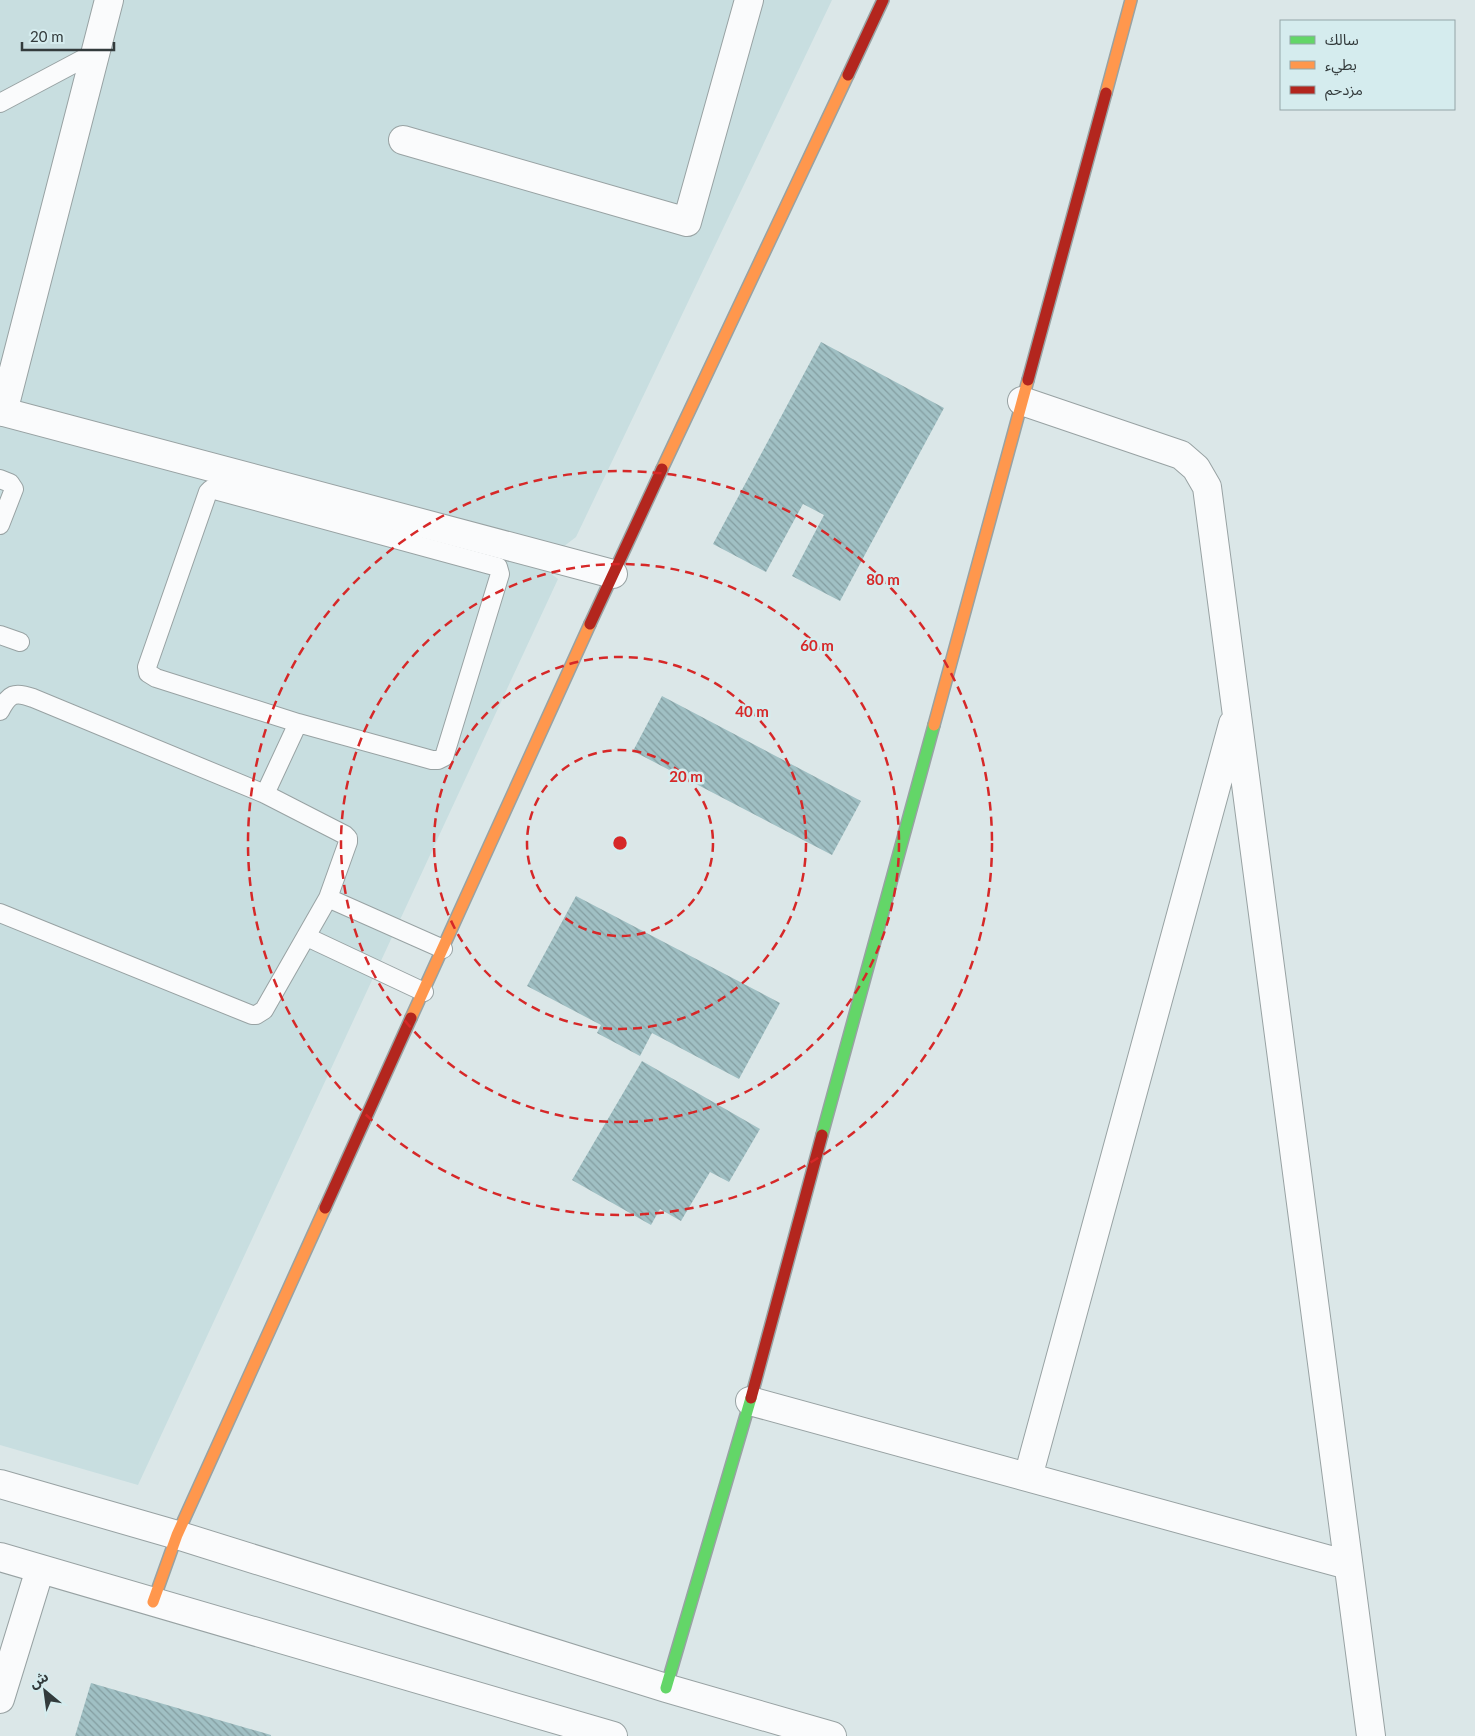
<svg xmlns="http://www.w3.org/2000/svg" width="1475" height="1736" font-family="Lato,'Noto Sans Arabic',sans-serif">
<defs>
<pattern id="building-back-hatch" width="6" height="6" patternUnits="userSpaceOnUse" patternTransform="scale(1.25)"><rect width="6" height="6" fill="#a0c0c4"/><path d="M-1 5l2 2M0 0l6 6M5-1l2 2" fill="none" stroke="#839da0"/></pattern>
</defs>
<rect width="100%" height="100%" fill="#dbe7e8"/>
<path fill="#c8dee0" d="M0,0H832L576,537L563,547L550,573L558,579L138,1485L0,1445Z"/>
<path fill="url(#building-back-hatch)" d="M821,342L944,408L840,601L792,576L824,515L803,504L766,572L713,544Z
M662,696L861,801L832,855L633,751Z
M576,896L780,1003L739,1079L652,1033L640,1056L597,1033L601,1025L527,986Z
M642,1061L760,1129L729,1182L710,1172L681,1221L660,1209L651,1225L572,1180Z
M91,1683L271,1735V1736H75Z"/>
<g fill="none" stroke-linecap="round" stroke-linejoin="round">
<defs>
<path id="lane" d="M0,103L96,52
M0,479L10,483L14,489L0,525
M211,489L498,567L500,574L444,757L438,760H432L298,723L156,678L148,673L147,667L208,492Z
M0,635L20,642
M0,711C9,694 14,691 33,698L265,794L345,835L348,838V842L328,898L264,1010L256,1015H252L0,913
M265,794L298,723
M328,898L443,949
M307,937L424,992"/>
<path id="street" d="M403,140L687,222L749,0
M1022,401L1181,455L1196,468L1207,487L1371,1736
M0,411L613,574
M3,412L109,0
M750,1401L1348,1565
M1028,1477L1233,724
M0,1484L177,1535L666,1688L832,1736
M0,1557L613,1736
M0,1699L40,1569"/>
<path id="fast" d="M822,1135L934,725
M666,1688L751,1398"/>
<path id="slow" d="M1106,93L1131,0
M662,469L848,75
M934,725L1028,380
M411,1018L590,624
M153,1602L177,1535L325,1208"/>
<path id="jam" d="M848,75L883,0
M1028,380L1106,93
M590,624L662,469
M325,1208L411,1018
M751,1398L822,1135"/>
</defs>
<use href="#lane" stroke="#98a2a3" stroke-width="20"/>
<use href="#street" stroke="#98a2a3" stroke-width="30"/>
<use href="#fast" stroke="#98a2a3" stroke-width="14"/>
<use href="#slow" stroke="#98a2a3" stroke-width="14"/>
<use href="#jam" stroke="#98a2a3" stroke-width="14"/>
<use href="#lane" stroke="#fafbfc" stroke-width="18"/>
<use href="#street" stroke="#fafbfc" stroke-width="28"/>
<use href="#fast" stroke="#63d668" stroke-width="11"/>
<use href="#slow" stroke="#ff974d" stroke-width="11"/>
<use href="#jam" stroke="#b3261e" stroke-width="11"/>
</g>
<g fill="none" stroke="#d62828" stroke-width="2.5" stroke-dasharray="9 6">
<circle cx="620" cy="843" r="93"/>
<circle cx="620" cy="843" r="186"/>
<circle cx="620" cy="843" r="279"/>
<circle cx="620" cy="843" r="372"/>
</g>
<circle cx="620" cy="843" r="8" fill="#d62828" stroke="#d5ecee" stroke-width="2.5"/>
<g font-size="15" text-anchor="middle" font-weight="bold" fill="#d62828" stroke="#d5ecee" stroke-width="5" stroke-linejoin="round" paint-order="stroke">
<text x="883" y="585">80 m</text>
<text x="817" y="651">60 m</text>
<text x="752" y="717">40 m</text>
<text x="686" y="782">20 m</text>
</g>
<rect x="1280" y="20" width="175" height="90" fill="#d5ecee" stroke="#94a5a7"/>
<rect x="1290" y="36" width="25" height="8" fill="#63d668" stroke="#94a5a7"/>
<text x="1325" y="45" font-size="15" fill="#333b3c">سالك</text>
<rect x="1290" y="61" width="25" height="8" fill="#ff974d" stroke="#94a5a7"/>
<text x="1325" y="70" font-size="15" fill="#333b3c">بطيء</text>
<rect x="1290" y="86" width="25" height="8" fill="#b3261e" stroke="#94a5a7"/>
<text x="1325" y="95" font-size="15" fill="#333b3c">مزدحم</text>
<g transform="translate(45 1691) rotate(331)" stroke="#d5ecee" stroke-width="4" paint-order="stroke">
<path d="M0-4L9 19L0 12L-9 19Z" fill="#333b3c"/>
<text y="-8" font-size="14" font-weight="bold" text-anchor="middle" fill="#333b3c">ش</text>
</g>
<path d="M22 42v8h92v-8" fill="none" stroke="#333b3c" stroke-width="2.5"/>
<text x="30" y="42" font-size="15" fill="#333b3c" stroke="#d5ecee" stroke-width="4" paint-order="stroke">20 m</text>
</svg>
